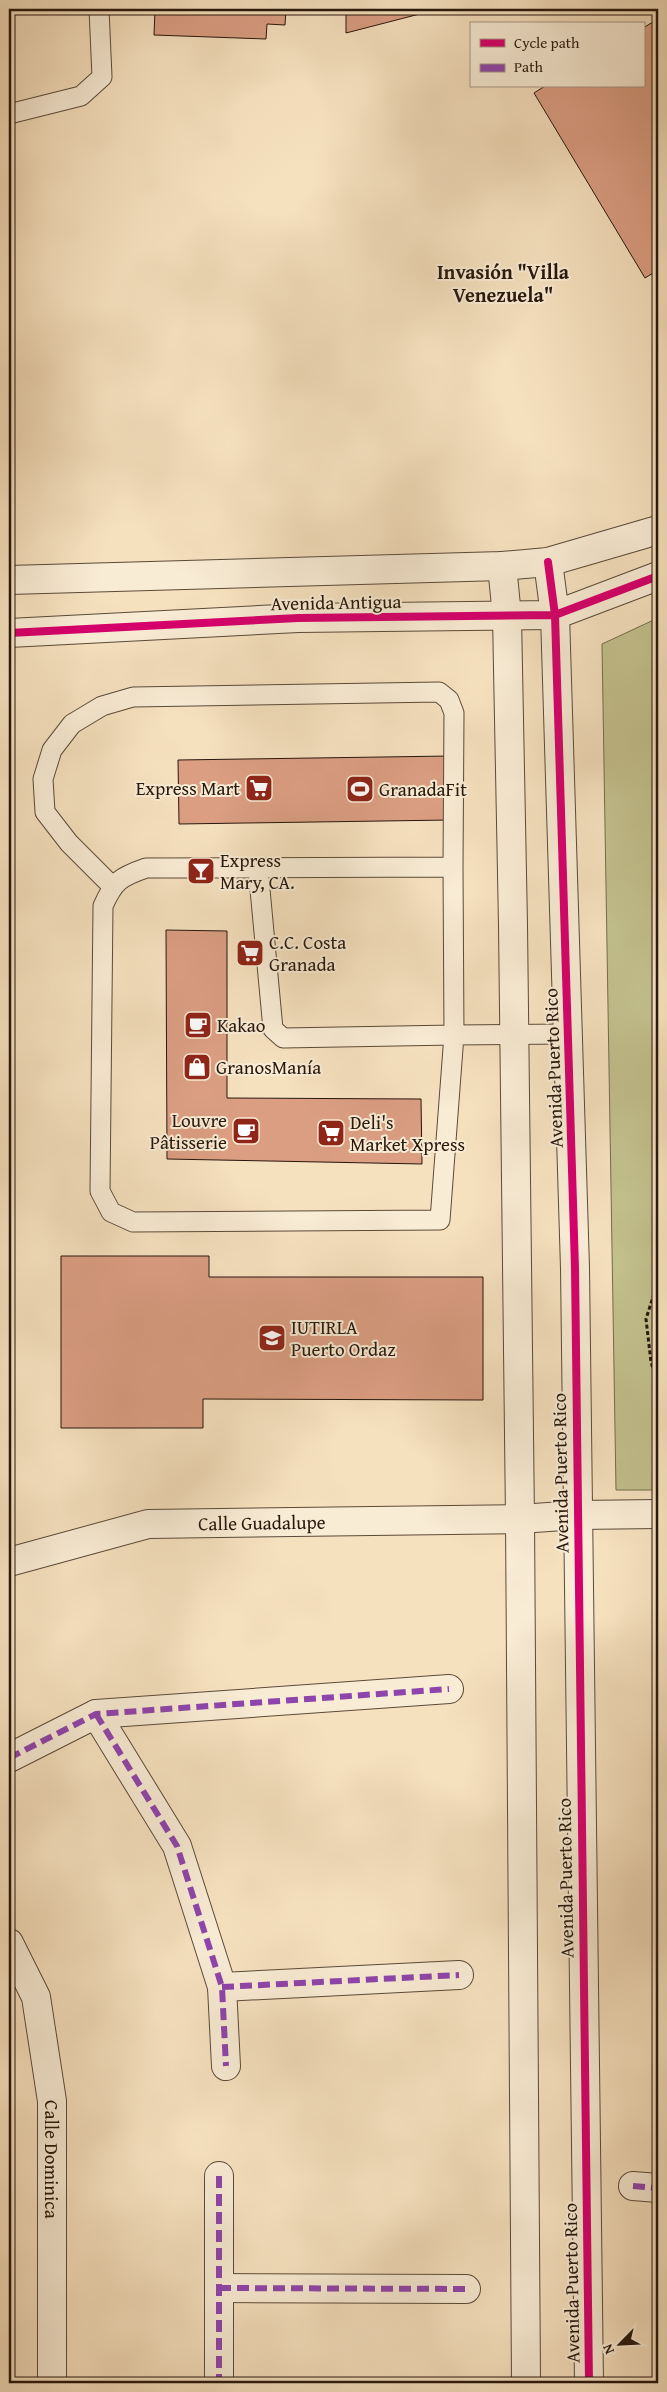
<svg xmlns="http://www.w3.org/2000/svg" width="667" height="2392" font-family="'Gentium Book Plus',serif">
<rect width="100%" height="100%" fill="#f6e1bf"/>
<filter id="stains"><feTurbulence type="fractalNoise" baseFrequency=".004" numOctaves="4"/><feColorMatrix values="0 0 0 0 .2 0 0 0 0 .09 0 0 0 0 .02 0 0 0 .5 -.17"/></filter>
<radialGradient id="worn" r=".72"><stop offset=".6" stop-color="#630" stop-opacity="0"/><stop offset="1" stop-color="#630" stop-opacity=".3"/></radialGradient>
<path fill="#c3c18e" stroke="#756c4d" d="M658,618V1490H616L602,644Z"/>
<path fill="#db9e83" stroke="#27170c" d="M155,9H286L285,25L267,24L266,39L154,35Z
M346,9H439L346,33Z
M658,19V270L645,278L534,93L545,86H643V28Z
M449,756L450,820L179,824L178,760Z
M166,930L227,931V1098L421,1099L422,1164L167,1159Z
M61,1256H209V1277H483V1400L203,1399V1428H61Z"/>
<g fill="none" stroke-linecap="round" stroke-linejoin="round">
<defs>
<path id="service" d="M9,114L81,96L102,77L99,9
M258,868L273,1029L283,1038L454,1035L440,1220L133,1222L111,1212L100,1191L103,906C114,881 120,877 146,868L453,867L454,1035L568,1034
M112,886L69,843L45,812L43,779L52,750L72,724L102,706L133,697L439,692L449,700L454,713L453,867"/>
<g id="minor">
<path d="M548,562L555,615L575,1268L589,2383"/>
<path d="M502,566L507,616L513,925L520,1519L526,2383"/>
<path d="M9,580L502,566L548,562L658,530"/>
<path d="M9,633L298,618L555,615L658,576"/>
<path id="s1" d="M9,1562L148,1524L520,1519L577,1515L658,1514"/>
<path d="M96,1714L177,1846L222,1987L226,2066"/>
<path d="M9,1758L96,1714L449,1689"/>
<path id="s2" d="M9,1943L36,1997L52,2101V2383"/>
<path d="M222,1987L459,1975"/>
<path d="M219,2176V2383"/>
<path d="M633,2186L658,2188"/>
<path d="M219,2288L466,2289"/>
</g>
</defs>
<use href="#service" stroke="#5b4a39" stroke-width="21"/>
<use href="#minor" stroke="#5b4a39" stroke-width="30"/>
<path stroke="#27170c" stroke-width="3" stroke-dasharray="4 2.5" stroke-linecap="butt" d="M658,1281L646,1319L651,1362L658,1386"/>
<use href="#service" stroke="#f9ecd5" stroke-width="19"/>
<use href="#minor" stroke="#f9ecd5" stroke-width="28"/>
<path stroke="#8e44ad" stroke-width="6" stroke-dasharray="12 6" stroke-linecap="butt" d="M96,1714L177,1846L222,1987L226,2066
M9,1758L96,1714L449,1689
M222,1987L459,1975
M219,2176V2383
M633,2186L658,2188
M219,2288L466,2289"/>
<defs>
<path id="cycleway" d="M548,562L555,615L575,1268L589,2383
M9,633L298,618L555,615L658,576"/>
</defs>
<use href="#cycleway" stroke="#f9ecd5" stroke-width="11"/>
<use href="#cycleway" stroke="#d6006c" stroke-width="8"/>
</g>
<defs>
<symbol id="supermarket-square" viewBox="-11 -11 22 22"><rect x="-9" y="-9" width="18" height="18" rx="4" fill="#8f2418" stroke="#f9ecd5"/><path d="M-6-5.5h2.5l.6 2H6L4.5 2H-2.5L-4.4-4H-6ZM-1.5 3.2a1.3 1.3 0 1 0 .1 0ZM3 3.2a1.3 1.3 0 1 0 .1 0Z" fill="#fff"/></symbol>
<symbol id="stadium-square" viewBox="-11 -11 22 22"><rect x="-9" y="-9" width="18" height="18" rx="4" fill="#8f2418" stroke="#f9ecd5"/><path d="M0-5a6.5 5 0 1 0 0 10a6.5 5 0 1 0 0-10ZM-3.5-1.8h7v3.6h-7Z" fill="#fff"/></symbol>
<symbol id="bar-square" viewBox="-11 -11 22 22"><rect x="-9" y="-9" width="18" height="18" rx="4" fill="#8f2418" stroke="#f9ecd5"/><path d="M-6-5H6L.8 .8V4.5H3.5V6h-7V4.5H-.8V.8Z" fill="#fff"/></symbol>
<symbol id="cafe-square" viewBox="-11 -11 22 22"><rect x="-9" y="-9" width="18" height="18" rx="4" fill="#8f2418" stroke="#f9ecd5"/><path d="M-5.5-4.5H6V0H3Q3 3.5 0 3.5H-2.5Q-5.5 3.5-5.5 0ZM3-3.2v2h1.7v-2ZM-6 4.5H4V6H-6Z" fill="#fff"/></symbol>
<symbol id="shop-square" viewBox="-11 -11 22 22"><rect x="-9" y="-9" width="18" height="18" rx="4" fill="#8f2418" stroke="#f9ecd5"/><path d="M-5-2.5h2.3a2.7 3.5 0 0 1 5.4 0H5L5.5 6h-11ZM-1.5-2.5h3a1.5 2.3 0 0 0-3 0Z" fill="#fff"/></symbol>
<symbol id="university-square" viewBox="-11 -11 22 22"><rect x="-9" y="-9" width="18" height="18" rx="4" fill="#8f2418" stroke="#f9ecd5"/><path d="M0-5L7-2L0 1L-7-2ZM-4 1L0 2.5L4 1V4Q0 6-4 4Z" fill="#fff"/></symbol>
</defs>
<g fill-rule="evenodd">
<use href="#supermarket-square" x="243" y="772" width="32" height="32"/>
<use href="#stadium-square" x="344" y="773" width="32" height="32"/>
<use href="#bar-square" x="185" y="855" width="32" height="32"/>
<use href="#supermarket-square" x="234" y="937" width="32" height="32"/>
<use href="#cafe-square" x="182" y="1009" width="32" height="32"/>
<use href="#shop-square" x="181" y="1051" width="32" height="32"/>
<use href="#cafe-square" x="230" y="1115" width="32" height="32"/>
<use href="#supermarket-square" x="315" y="1117" width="32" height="32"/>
<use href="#university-square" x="256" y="1322" width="32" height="32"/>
</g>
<g text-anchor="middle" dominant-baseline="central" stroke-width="4" stroke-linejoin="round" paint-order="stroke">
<g font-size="19" fill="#27170c" stroke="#f9ecd5">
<text transform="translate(336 602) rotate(-1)">Avenida Antigua</text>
<text transform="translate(553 1068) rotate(-92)">Avenida Puerto Rico</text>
<text transform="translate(560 1473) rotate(-91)">Avenida Puerto Rico</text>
<text stroke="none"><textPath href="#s1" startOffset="258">Calle Guadalupe</textPath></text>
<text transform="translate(565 1878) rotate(-91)">Avenida Puerto Rico</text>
<text stroke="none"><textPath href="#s2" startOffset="224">Calle Dominica</textPath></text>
<text transform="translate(571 2283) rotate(-91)">Avenida Puerto Rico</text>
</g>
<g font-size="19" fill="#27170c" stroke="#f9ecd5" text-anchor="start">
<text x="240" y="788" text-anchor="end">Express Mart</text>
<text x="379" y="789">GranadaFit</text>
<text x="220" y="860">Express<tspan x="220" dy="22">Mary, CA.</tspan></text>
<text x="269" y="942">C.C. Costa<tspan x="269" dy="22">Granada</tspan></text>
<text x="217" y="1025">Kakao</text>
<text x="216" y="1067">GranosManía</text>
<text x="227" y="1120" text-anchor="end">Louvre<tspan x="227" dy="22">Pâtisserie</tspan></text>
<text x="350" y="1122">Deli's<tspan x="350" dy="22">Market Xpress</tspan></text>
<text x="291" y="1327">IUTIRLA<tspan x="291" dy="22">Puerto Ordaz</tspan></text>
</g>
<g font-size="20" font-weight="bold" fill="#27170c" stroke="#f9ecd5">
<text x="503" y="271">Invasión "Villa<tspan x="503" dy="23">Venezuela"</tspan></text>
</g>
</g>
<rect width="667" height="2392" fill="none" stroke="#f6e1bf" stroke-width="30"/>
<rect x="10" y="10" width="647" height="2372" fill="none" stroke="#27170c" stroke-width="2.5"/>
<rect x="15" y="15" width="637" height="2362" fill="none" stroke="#27170c"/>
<rect x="470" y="22" width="175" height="65" fill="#f9ecd5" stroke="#a59785"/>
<rect x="480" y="39" width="25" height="8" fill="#d6006c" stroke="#a59785"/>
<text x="514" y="48" font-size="15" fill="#27170c">Cycle path</text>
<rect x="480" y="64" width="25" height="8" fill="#8e44ad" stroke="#a59785"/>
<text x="514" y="72" font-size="15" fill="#27170c">Path</text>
<g transform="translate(620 2344) rotate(246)" stroke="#f9ecd5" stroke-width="4" paint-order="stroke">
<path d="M0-4L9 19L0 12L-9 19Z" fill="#27170c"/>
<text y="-8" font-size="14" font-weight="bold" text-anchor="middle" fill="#27170c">N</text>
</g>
<rect width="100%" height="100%" filter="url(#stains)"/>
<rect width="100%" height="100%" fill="url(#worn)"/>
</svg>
